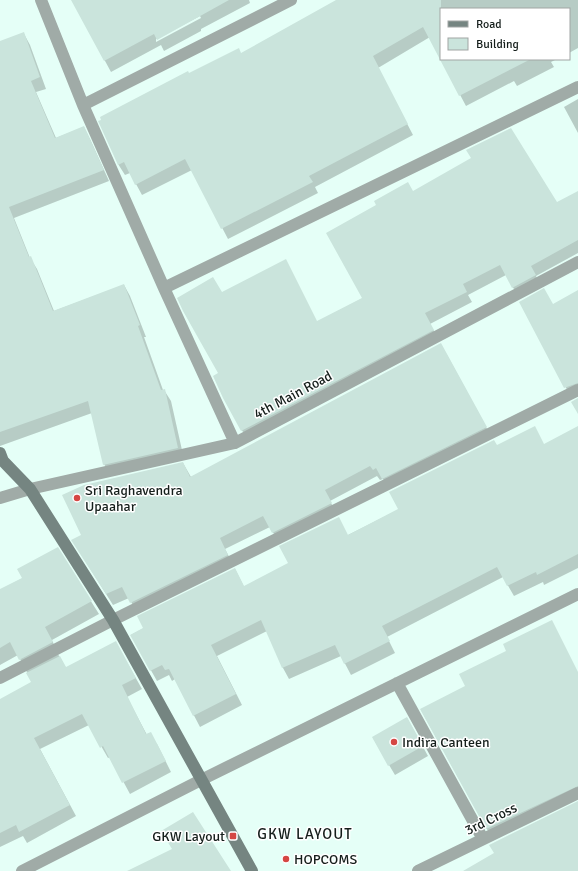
<svg xmlns="http://www.w3.org/2000/svg" width="578" height="871" font-family="Signika,sans-serif">
<rect width="100%" height="100%" fill="#e5fff7"/>
<path fill="#0003" fill-rule="evenodd" d="M72,0H249L250,3L201,29V31L164,51L161,45L111,72ZM200,16L201,18L156,42V39Z
M343,0H578V48L569,53V9H441V59L430,37L378,68L413,135L315,187L318,193L228,239L192,170L142,195L130,173L125,175L118,164L189,75L241,54Z
M24,34L30,45L46,89L36,92L56,138L84,127L90,139L109,181L14,218L30,258L37,269L54,311L124,285L130,296L146,337H144L163,390H164L171,401L184,459L111,476L104,464L92,413L0,446V42Z
M441,59H557L551,62L554,67L517,86L514,81L466,106Z
M578,99V133L564,107Z
M413,192L556,204L578,192V253L536,276L541,286L519,298L506,275L468,295L472,302L430,324L439,340L248,441L224,398L220,373L222,294L317,322L363,298Z
M578,291V396L572,399L520,302L553,306Z
M447,355L492,438L389,489L383,479L380,480L377,476L330,501L337,514L279,543L270,527L225,549L234,566L137,613L129,598L113,605L79,551L82,535L183,463L191,477Z
M578,427V568L544,585L543,582L514,596L503,577L387,637L395,653L351,675L341,656L289,679L283,668L267,631L217,656L242,705L200,727L175,679L172,681L169,675L157,681L131,635L144,628L235,569L244,587L400,509L497,446L544,445Z
M58,549L99,614L52,640L59,656L66,668L116,643L142,689L127,697L147,735L157,744L171,772L130,794L110,757L108,758L89,725L40,749L76,816L27,843L23,836L0,847V701L32,682L18,655L0,665V590L23,578Z
M578,673V798L493,840L421,710Z
M407,718L428,756L395,775L373,738Z"/>
<path fill="#cae4dc" d="M71,0H229L157,40L154,34L104,61Z
M336,0H441V59H531L459,96L423,27L373,56L408,124L309,176L313,182L221,229L185,159L135,185L124,162L118,165L98,121L101,120L100,117L188,71L189,73L239,48L241,53Z
M24,32L40,77L31,81L55,138L84,126L104,170L9,207L29,257L31,256L53,311L124,284L140,325L138,326L161,390L165,389L178,448L103,465L88,401L0,432V41Z
M511,128L557,202L578,191V240L531,266L536,275L512,288L500,265L463,284L467,292L425,313L434,330L241,431L223,398L213,376L218,373L183,311L177,298L213,277L222,292L286,259L317,321L362,298L326,233L376,205L374,201L408,182L413,191L471,158L466,150Z
M544,288L553,304L578,290V383L564,388L519,302Z
M441,343L487,427L382,479L376,468L373,470L370,466L325,490L332,503L272,533L263,516L220,538L228,555L130,603L122,587L106,594L71,540L81,535L62,495L84,485L183,462L190,477Z
M578,398V414L571,402Z
M535,426L544,444L578,426V554L537,575L536,572L507,586L497,567L382,626L390,641L344,664L335,645L282,668L261,620L211,645L236,694L193,716L169,669L165,670L162,665L150,671L130,635L143,628L137,616L235,568L244,586L288,563L279,546L339,517L348,535L398,509L389,492L494,440L497,445Z
M58,547L92,601L45,627L53,642L19,660L10,642L0,648V589L22,578L17,569Z
M552,620L578,672V786L486,829L420,709L465,686L459,674L506,651L503,644Z
M116,641L136,678L122,685L146,734L151,732L166,761L122,783L103,746L100,748L82,714L34,738L70,805L19,832L16,825L0,833V699L31,682L26,673L60,656L66,667Z
M407,717L423,746L388,766L372,737Z
M578,801V871H463L494,853L489,845Z
M193,812L231,871H127L172,849L161,831Z"/>
<g fill="none" stroke-linecap="round" stroke-linejoin="round">
<path stroke="#a0aba7" stroke-width="12" d="M41,0L83,105L164,288L235,443
M83,105L291,0
M164,288L578,87
M0,498L30,489L235,443L578,262
M0,678L113,620L578,390
M397,683L483,839
M22,871L201,780L578,594
M418,871L578,793"/>
<path stroke="#758581" stroke-width="12" d="M0,453L3,461L30,489L113,620L252,871"/>
</g>
<g fill="#d54643" stroke="#fff" stroke-width="1.5">
<circle cx="77" cy="498" r="4"/>
<circle cx="394" cy="742" r="4"/>
<rect x="229" y="832" width="8" height="8" rx="2"/>
<circle cx="286" cy="859" r="4"/>
</g>
<g text-anchor="middle" dominant-baseline="central" stroke-width="3" stroke-linejoin="round" paint-order="stroke">
<g font-size="14" fill="#151e1b" stroke="#fff">
<text transform="translate(293 395) rotate(-28)">4th Main Road</text>
<text transform="translate(491 819) rotate(-26)">3rd Cross</text>
</g>
<g font-size="14" fill="#151e1b" stroke="#fff" text-anchor="start">
<text x="85" y="490">Sri Raghavendra<tspan x="85" dy="16">Upaahar</tspan></text>
<text x="402" y="742">Indira Canteen</text>
<text x="225" y="836" text-anchor="end">GKW Layout</text>
<text x="294" y="859">HOPCOMS</text>
</g>
<g font-size="15" letter-spacing="1" fill="#151e1b" stroke="#fff">
<text x="305" y="834">GKW LAYOUT</text>
</g>
</g>
<rect x="440" y="8" width="130" height="52" fill="#ffffff" stroke="#a1a5a4"/>
<rect x="448" y="21" width="20" height="6" fill="#758581" stroke="#a1a5a4"/>
<text x="476" y="28" font-size="12" fill="#151e1b">Road</text>
<rect x="448" y="38" width="20" height="12" fill="#cae4dc" stroke="#a1a5a4"/>
<text x="476" y="48" font-size="12" fill="#151e1b">Building</text>
</svg>
